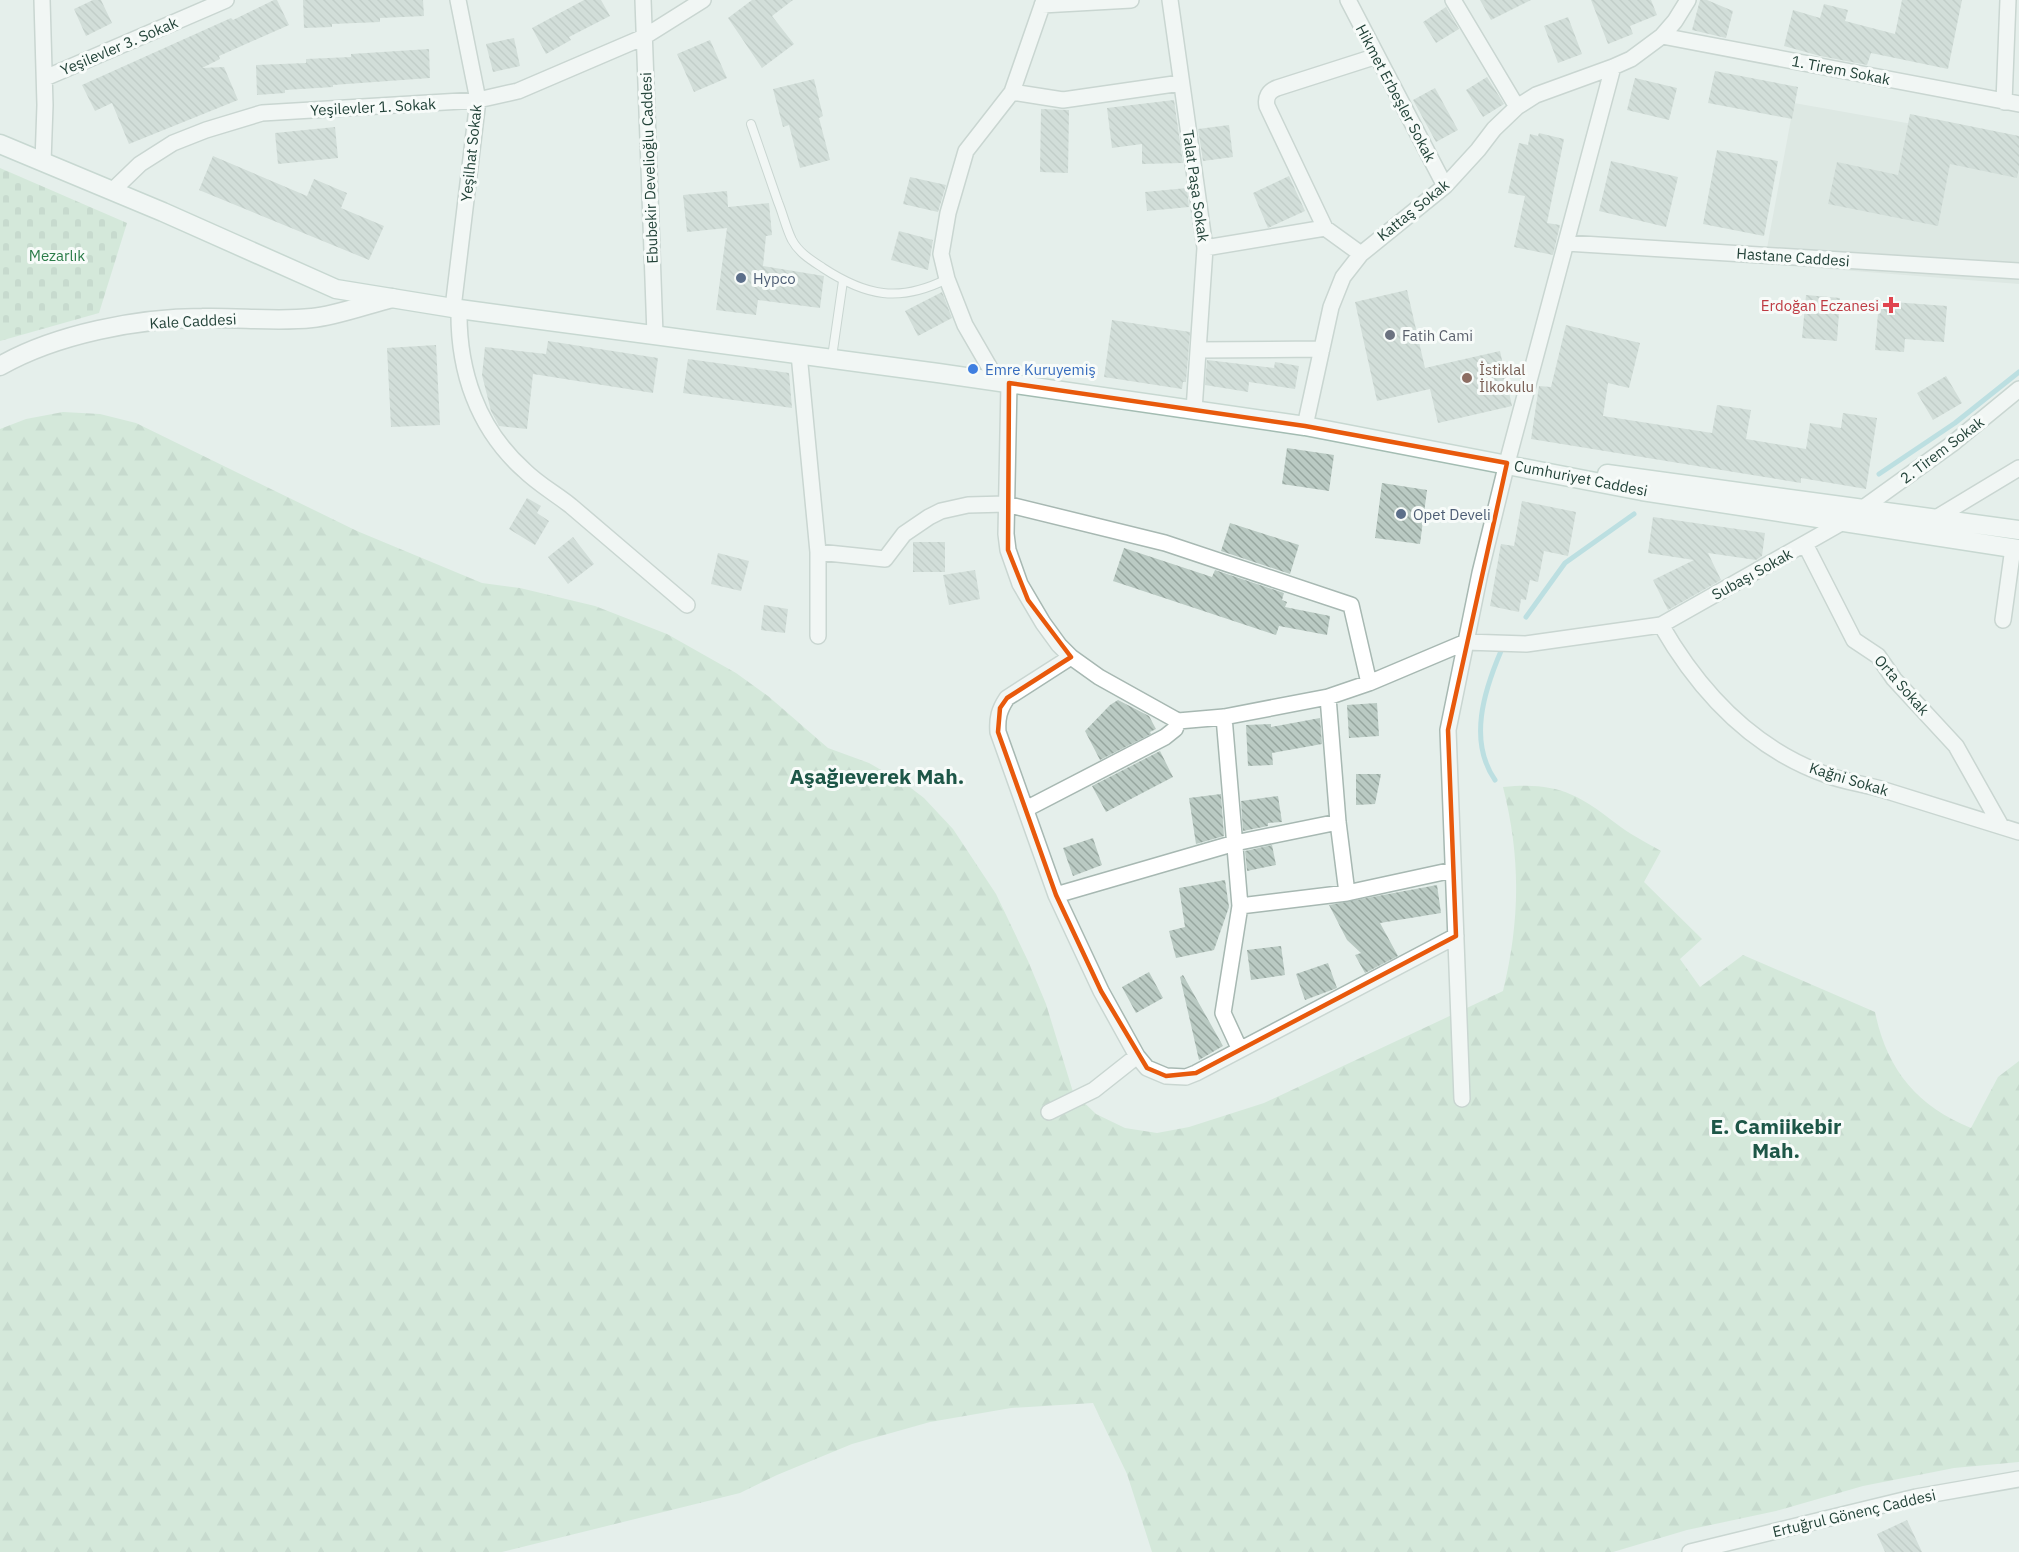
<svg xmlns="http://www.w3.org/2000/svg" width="2019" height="1552" font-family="'IBM Plex Sans',sans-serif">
<defs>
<pattern id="forest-firs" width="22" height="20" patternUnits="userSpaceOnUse" patternTransform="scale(1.5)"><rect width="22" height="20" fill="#bee1c6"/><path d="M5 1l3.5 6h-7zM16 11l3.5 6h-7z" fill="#a3c2ab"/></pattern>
<pattern id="cemetery-stones" width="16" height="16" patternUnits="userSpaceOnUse" patternTransform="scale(1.5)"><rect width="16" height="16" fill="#bee1c6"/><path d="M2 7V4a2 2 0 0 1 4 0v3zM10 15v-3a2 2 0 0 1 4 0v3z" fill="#a3c2ab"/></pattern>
<pattern id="building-back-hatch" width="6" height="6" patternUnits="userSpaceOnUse" patternTransform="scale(1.5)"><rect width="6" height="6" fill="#bacac3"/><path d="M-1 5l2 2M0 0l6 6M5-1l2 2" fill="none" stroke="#97a69f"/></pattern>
</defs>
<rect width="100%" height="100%" fill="#e5efeb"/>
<path fill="#d3dfd9" d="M1794,103L2019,143V284L1764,264Z"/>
<path fill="url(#forest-firs)" d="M63,412L100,414L136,423L357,531L482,583L520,588L595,606L667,634L736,673L768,696L828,748L869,763L907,785L924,798L953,829L996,894L1028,961L1046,1004L1073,1092L1096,1114L1125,1128L1157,1133L1189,1127L1264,1103L1503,991C1520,921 1521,858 1503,787C1553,782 1576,792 1614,822C1628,833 1645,842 1661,851L1644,882L1702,939L1680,959L1700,987L1743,955L1875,1012C1887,1070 1917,1106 1971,1128L1998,1077L2019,1061V1462L1954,1468L1863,1486L1776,1511L1687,1530L1613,1552H1152L1127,1474L1093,1403L1011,1408L930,1422L852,1444L777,1475L740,1493L502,1552H0V429L26,419Z"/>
<path fill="url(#cemetery-stones)" d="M0,168L127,223L99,313L0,341Z"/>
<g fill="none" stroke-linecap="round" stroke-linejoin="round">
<path stroke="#8bcdd6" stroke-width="5" d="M1879,474L1955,423L2019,372
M1526,617L1565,563L1634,514
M1495,780C1468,741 1484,691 1501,651"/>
</g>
<path fill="url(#building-back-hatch)" d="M93,0H101L112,23L86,36L74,9Z
M274,0H277L289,25L219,56L220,59L202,68L224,67L238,100L129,144L112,103L95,111L82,85L231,18L233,20Z
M303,0H423L424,16L380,18V22L332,24V27L304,28Z
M584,0H601L610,16L569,37L571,40L546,54L532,28Z
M752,0H793L772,16L794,44L762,68L728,18Z
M1480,0H1531L1491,20Z
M1591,0H1651L1657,15L1630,26L1633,34L1608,44Z
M1700,0H1707L1733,11L1726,38L1692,30Z
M1902,0H1962L1948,69L1871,53L1867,65L1820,56L1784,46L1793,10L1820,18L1824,4L1848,10L1845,21L1895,34Z
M1446,7L1459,29L1436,43L1423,22Z
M1568,17L1582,54L1558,63L1544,26Z
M514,38L520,66L493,72L486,44Z
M710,40L727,78L694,92L677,54Z
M429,49L430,78L333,85V87L285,90V93L257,95L256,65L306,63V59L351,57V54Z
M1715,71L1798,87L1792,119L1708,103Z
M1487,77L1504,104L1483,117L1466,90Z
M1635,78L1677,88L1669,120L1627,110Z
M814,79L823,116L819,118L830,160L800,168L789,125L783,127L773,89Z
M1435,88L1458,130L1436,142L1413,100Z
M1174,100L1183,163L1142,164V144L1112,148L1107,108Z
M1041,109L1069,110L1068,173L1040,172Z
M1910,114L2019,136V168L2017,178L1950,164L1938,226L1828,204L1837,162L1898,175Z
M1229,125L1233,157L1203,161L1198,129Z
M335,127L338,158L278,164L275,133Z
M1539,133L1564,139L1547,223L1560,225L1553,255L1514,247L1525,196L1508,193L1519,143L1528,145L1530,134L1538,136Z
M1717,150L1778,161L1764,236L1703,224Z
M213,156L307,196L314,179L347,193L341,208L384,226L369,260L199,190Z
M1611,161L1678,177L1666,227L1599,211Z
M1289,176L1305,211L1268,228L1253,193Z
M910,177L946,185L938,212L903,204Z
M1187,188L1189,207L1147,211L1145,192Z
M727,191L728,207L769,203L772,235L766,236L763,266L824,276L820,308L758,300L756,315L716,310L727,228L687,232L683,195Z
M899,231L933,240L928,270L891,260Z
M1407,290L1425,368L1500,351L1512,406L1438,423L1430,389L1377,401L1355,302Z
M942,292L952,318L918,336L905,311Z
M1806,295L1840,298L1837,341L1802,338Z
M1879,301L1947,306L1944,342L1905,339L1904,352L1875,350Z
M1112,320L1190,332L1186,382H1183L1182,389L1104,377Z
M1566,325L1640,343L1629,388L1608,383L1603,416L1712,433L1717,405L1751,410L1746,439L1806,449L1810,423L1841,428L1843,413L1877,418L1866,489L1801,478V483L1531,439L1539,386L1551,387Z
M548,341L658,358L653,393L533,374L527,429L499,426L491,411L482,375L485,347L546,354Z
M436,345L440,425L391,427L387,348Z
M688,359L789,373L792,408L683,393Z
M1207,360L1274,368L1275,362L1299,366L1295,389L1249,382L1248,392L1205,385Z
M1946,376L1962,403L1933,420L1917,393Z
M1287,448L1334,455L1329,491L1282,484Z
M1382,483L1427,490L1420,544L1375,538Z
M527,498L541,506L537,513L549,521L535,545L509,529Z
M1522,501L1576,512L1568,556L1544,551L1538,582L1530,580L1526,600L1521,599L1519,612L1490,606L1501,544L1514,546Z
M1653,517L1765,533L1762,556L1756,560L1708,553L1721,580L1668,610L1653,580L1694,560L1648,553Z
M1230,523L1299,545L1290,574L1221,551Z
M573,537L594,564L568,584L548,557Z
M913,542H945V572H913Z
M1124,548L1212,577L1215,570L1284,593L1282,600L1287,602L1285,607L1330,616L1327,635L1279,626L1276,635L1113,581Z
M718,553L749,561L741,591L711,584Z
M975,570L980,599L949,605L943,575Z
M764,605L788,609L785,633L761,630Z
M1118,700L1149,716L1156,729L1150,732L1151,734L1100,760L1085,731L1110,705Z
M1377,703L1379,736L1349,738L1347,705Z
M1320,718L1322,744L1272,753L1273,765L1248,766L1246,725L1271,724V727Z
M1160,751L1173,777L1106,812L1092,786Z
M1356,774H1381L1375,804L1356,805Z
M1221,794L1224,836L1196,844L1189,798Z
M1278,796L1282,822L1268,823V826L1243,831L1241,801Z
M1093,838L1102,865L1073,876L1063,848Z
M1272,845L1276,865L1247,871L1245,851Z
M1225,880L1229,907L1214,950L1176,958L1169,931L1185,927L1179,888Z
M1437,885L1441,913L1380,923L1398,956L1365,973L1355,955L1361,953L1347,940L1329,905Z
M1281,946L1285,975L1251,980L1247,950Z
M1328,963L1337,988L1305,1000L1296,974Z
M1149,972L1163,998L1136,1013L1122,987Z
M1183,975L1223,1046L1199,1060L1180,977Z
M1907,1520L1922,1552H1885L1877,1534Z"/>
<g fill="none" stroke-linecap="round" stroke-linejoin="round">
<defs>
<path id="service" d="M751,124C760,150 769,176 778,202C783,214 786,228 792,240C799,253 811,260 823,268C866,296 899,303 947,279
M832,357L843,281"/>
<path id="minor" d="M42,0L45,105L43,162
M643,0L655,335
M1170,0L1205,248L1194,410
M1348,0L1445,186
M1453,0L1517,107
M1042,5L1131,0
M1662,36L2019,104
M45,78L226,0
M1012,92L1063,100L1181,83
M2004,102L2008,0
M112,191L140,164L173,143L206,130L262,113L478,100L518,91L644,37L703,0
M1566,243L2019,271
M1205,248L1325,228
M1361,254L1325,228L1267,106C1265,97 1269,91 1277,88L1377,56
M453,308L478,100L458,0
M459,309C458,370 477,428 524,470C538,484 556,494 571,506C610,539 648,572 687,605
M1198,350L1322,349
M799,354L818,552V636
M998,382L965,325L947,279L941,254L948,213L966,151L1012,92L1044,0
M1009,383L1006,534L1008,550L1020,584L1043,623L1059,645L1071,657L1099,677L1178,721L1224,717L1328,697L1369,683L1466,642L1526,644L1661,625L1843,522
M1305,426L1331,307L1343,277L1361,254L1445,186L1478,150L1494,129L1517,107L1536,95L1613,67L1631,59L1662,36L1675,21L1688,0
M1863,508L1952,444L2019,389
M1936,518L2019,468
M1805,544L1854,640L1878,656L1894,679L1956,746L2001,826
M818,552L885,559L904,534L929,517L941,511L968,505L1006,504L1165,543L1351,605L1369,683
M2003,620L2013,548
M1661,625C1699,691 1753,749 1827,775C1845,782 1865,784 1884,790C1929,804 1974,818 2019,832
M1071,657L1007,698C999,710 997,718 998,732L1056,895L1101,991L1137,1056L1147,1068L1166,1076L1186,1077L1196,1073L1456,936
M1328,697L1338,822L1347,893
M1224,717L1240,906L1223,1013L1240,1050
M1026,809L1165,737L1175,729L1178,721
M1056,895L1235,843L1338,822
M1240,906L1347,893L1453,870
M1462,1099L1448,730L1480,573L1507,463L1613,67
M1049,1112L1094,1090L1137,1056
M1690,1552L1916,1497L2019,1479"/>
<path id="tertiary" d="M0,366C56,334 139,318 202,318C239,317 276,322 312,318C335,316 368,304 392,298"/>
<path id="secondary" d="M0,144L163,212L336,289L459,309L938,373L1305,426L1642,491L2019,549
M1607,474L2019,530"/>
</defs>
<use href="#service" stroke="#a7b8b2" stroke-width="10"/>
<use href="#minor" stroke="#a7b8b2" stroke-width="18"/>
<use href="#tertiary" stroke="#a7b8b2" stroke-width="21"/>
<use href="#secondary" stroke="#a3bcb2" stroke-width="21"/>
<use href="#service" stroke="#fff" stroke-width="8"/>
<use href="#minor" stroke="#fff" stroke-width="15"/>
<use href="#tertiary" stroke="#fff" stroke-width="18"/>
<use href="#secondary" stroke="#fff" stroke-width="18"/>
</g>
<path d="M0 0H2019V1552H0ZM1009,383L1305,426L1507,463L1448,730L1456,936L1196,1073L1166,1076L1147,1068L1101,991L1056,895L998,732L1000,708L1007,698L1071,657L1028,600L1008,550Z" fill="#e5efeb" fill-opacity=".55" fill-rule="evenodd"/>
<path fill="none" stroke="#e8590c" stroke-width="4.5" stroke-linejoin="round" d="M1009,383L1305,426L1507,463L1448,730L1456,936L1196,1073L1166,1076L1147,1068L1101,991L1056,895L998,732L1000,708L1007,698L1071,657L1028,600L1008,550Z"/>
<g fill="#5c6f8a" stroke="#f7fbf9" stroke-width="2">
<circle cx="741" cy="278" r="6"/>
<circle cx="1401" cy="514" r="6"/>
</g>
<path fill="#e0444e" stroke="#f7fbf9" stroke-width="2" d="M1888 296h6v6h6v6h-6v6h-6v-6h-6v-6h6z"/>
<circle fill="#6b7280" stroke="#f7fbf9" stroke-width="2" cx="1390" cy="335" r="6"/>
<circle fill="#3f7fe0" stroke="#f7fbf9" stroke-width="2" cx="973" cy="369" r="6"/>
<circle fill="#8d6e63" stroke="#f7fbf9" stroke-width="2" cx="1467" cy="378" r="6"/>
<g text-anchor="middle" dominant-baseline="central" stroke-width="6" stroke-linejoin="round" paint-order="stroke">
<g font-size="15" fill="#234339" stroke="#f7fbf9">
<text transform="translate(119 46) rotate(-23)">Yeşilevler 3. Sokak</text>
<text transform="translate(1841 70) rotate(11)">1. Tirem Sokak</text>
<text transform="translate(1396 93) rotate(62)">Hikmet Erbeşler Sokak</text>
<text transform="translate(373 107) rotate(-3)">Yeşilevler 1. Sokak</text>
<text transform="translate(471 153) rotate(-84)">Yeşilhat Sokak</text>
<text transform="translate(649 168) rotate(-92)">Ebubekir Develioğlu Caddesi</text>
<text transform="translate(1196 186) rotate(82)">Talat Paşa Sokak</text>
<text transform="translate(1413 210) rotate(-39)">Kattaş Sokak</text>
<text transform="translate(1793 257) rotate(4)">Hastane Caddesi</text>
<text transform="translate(193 321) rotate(-3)">Kale Caddesi</text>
<text transform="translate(1942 450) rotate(-37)">2. Tirem Sokak</text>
<text transform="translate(1581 478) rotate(11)">Cumhuriyet Caddesi</text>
<text transform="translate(1752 574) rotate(-29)">Subaşı Sokak</text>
<text transform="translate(1902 685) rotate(49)">Orta Sokak</text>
<text transform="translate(1849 779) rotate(17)">Kağni Sokak</text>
<text transform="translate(1854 1513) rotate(-13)">Ertuğrul Gönenç Caddesi</text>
</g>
<g font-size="15" fill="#2a7c48" stroke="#f7fbf9">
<text x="57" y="255">Mezarlık</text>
</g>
<g font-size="15" fill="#4e5e75" stroke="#f7fbf9" text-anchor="start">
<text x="753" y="278">Hypco</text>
<text x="1413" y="514">Opet Develi</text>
</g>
<g font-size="15" fill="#be3a42" stroke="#f7fbf9" text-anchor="end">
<text x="1879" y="305">Erdoğan Eczanesi</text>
</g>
<g font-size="15" fill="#5b616d" stroke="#f7fbf9" text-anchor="start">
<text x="1402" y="335">Fatih Cami</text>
</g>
<g font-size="15" fill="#366cbe" stroke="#f7fbf9" text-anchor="start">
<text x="985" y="369">Emre Kuruyemiş</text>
</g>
<g font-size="15" fill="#785e54" stroke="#f7fbf9" text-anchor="start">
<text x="1479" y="369">İstiklal<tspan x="1479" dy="17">İlkokulu</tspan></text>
</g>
<g font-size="21" font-weight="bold" fill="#1d5647" stroke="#f7fbf9">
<text x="877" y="776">Aşağıeverek Mah.</text>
<text x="1776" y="1126">E. Camiikebir<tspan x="1776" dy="24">Mah.</tspan></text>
</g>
</g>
</svg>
